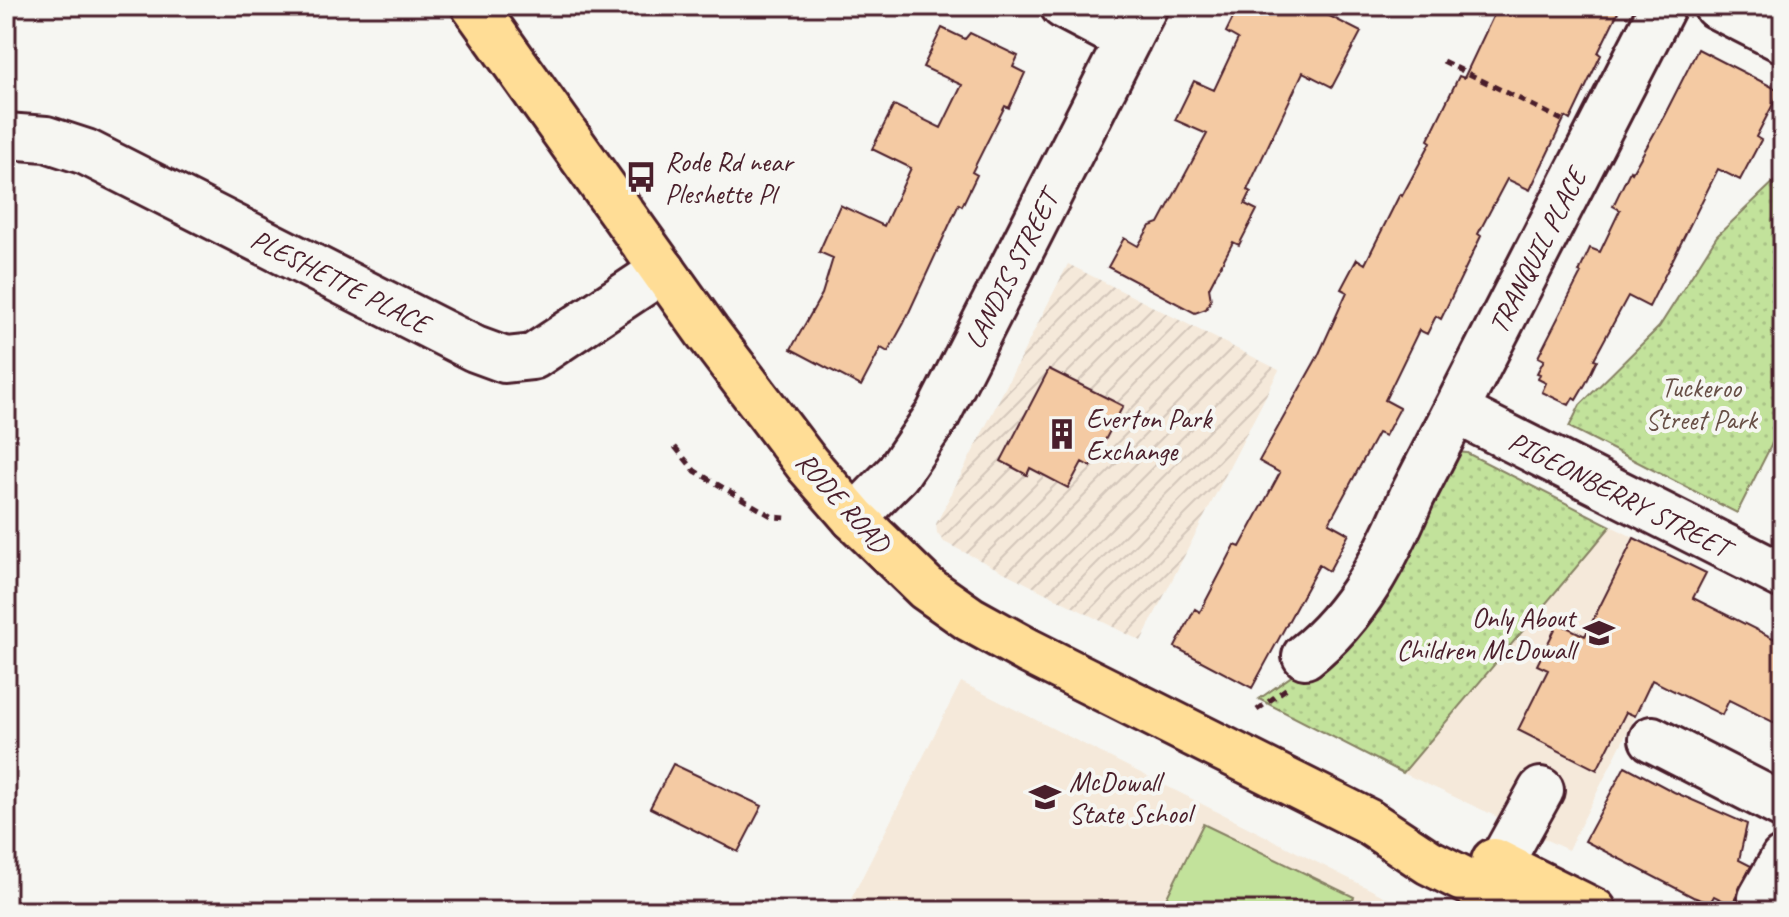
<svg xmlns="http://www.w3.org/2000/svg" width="1789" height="917" font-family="Caveat,sans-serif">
<defs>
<pattern id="industrial-furrows" width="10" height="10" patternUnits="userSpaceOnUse" patternTransform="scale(2)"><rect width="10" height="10" fill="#f5e9da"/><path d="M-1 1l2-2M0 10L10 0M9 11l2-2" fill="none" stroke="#d4c7bb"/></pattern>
<pattern id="green-dots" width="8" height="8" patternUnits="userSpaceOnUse" patternTransform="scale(2)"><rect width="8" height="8" fill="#c2e29b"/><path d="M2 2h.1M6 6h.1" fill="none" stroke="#a8c186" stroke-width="1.8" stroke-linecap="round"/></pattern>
<pattern id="water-waves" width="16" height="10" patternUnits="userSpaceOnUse" patternTransform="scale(2)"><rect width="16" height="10" fill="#8fcaef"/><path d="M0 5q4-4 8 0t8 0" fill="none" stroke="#7dadcd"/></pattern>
</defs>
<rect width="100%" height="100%" fill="#f6f6f2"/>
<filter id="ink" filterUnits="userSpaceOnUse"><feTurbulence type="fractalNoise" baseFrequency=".0125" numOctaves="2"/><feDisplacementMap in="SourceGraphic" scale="16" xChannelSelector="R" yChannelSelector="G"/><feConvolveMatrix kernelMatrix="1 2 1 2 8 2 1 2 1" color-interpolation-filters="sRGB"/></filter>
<g filter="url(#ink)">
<path fill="#f5e9da" d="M1611,526L1707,574L1568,850L1403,773Z
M961,682L1413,911H845Z"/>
<path fill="url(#industrial-furrows)" d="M1068,264L1279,370L1141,641L944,542L937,533L936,524Z"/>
<path fill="url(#green-dots)" stroke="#868063" stroke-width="2" d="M1783,173V422L1737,513L1569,427L1580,405L1659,327L1717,236Z
M1457,452L1467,453L1611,526L1403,773L1259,699L1320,656Z"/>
<path fill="#c2e29b" stroke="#868063" stroke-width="2" d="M1203,824L1354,897L1347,911H1160Z"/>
<path fill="url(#water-waves)" stroke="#7386a1" stroke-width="2" d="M710,901L718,906L721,911H678L685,903L698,906Z"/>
<path fill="#f4caa3" stroke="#4a1f2b" stroke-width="2" d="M1239,6H1310L1361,32L1332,87L1303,72L1247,190L1251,192L1245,204L1257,210L1239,245L1233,242L1209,288L1211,300L1206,309L1195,313L1108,267L1124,238L1138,246L1150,226L1159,223L1207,134L1175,120L1194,81L1214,90L1238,39L1226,32Z
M1498,6H1621L1598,53L1601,55L1570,120L1565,117L1530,190L1507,179L1478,234L1481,236L1441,319L1436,316L1427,334L1419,330L1385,400L1400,408L1385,436L1378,433L1329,523L1349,534L1329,571L1319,565L1252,688L1175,647L1195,609L1200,612L1235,545L1240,547L1280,473L1259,461L1318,356L1347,292L1341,289L1357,259L1365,264L1400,194L1402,196L1431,142L1428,140L1459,76L1464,78Z
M942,28L965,39L970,33L1018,56L1013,67L1025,73L1009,108L1005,106L972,172L977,175L962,206L959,204L904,323L888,352L881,348L861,386L791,349L822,294L833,258L819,252L840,205L884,226L911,168L872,149L894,105L941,128L962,85L923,67Z
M1698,49L1780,91L1756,137L1761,140L1740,180L1718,169L1649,307L1628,296L1594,359L1597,360L1586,383L1576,400L1573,398L1569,405L1542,392L1546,383L1538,379L1540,374L1537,373L1544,360L1538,357L1581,273L1579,272L1590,248L1600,252L1620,210L1613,206L1630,171L1632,173L1664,116Z
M1049,369L1123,406L1091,467L1082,462L1068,488L1030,468L1027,475L1001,461Z
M1634,538L1706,573L1693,598L1783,643V727L1729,700L1722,715L1652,680L1635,716L1626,712L1597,770L1518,730L1548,670L1537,665L1558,623L1585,636Z
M673,764L762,806L738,852L650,808Z
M1625,766L1674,792L1747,824L1739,860L1751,866L1732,905L1714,896L1710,903L1693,897L1585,841Z"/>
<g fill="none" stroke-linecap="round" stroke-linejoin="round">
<defs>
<path id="minor" d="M1063,6L1128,40
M1716,6L1781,39
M6,136L46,139L86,152L475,349L505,360L533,357L663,270
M1456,411L1783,576
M854,518L898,473L938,414L1145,6
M1305,656C1357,615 1387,556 1412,496L1663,6
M1652,739L1783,806
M1500,864L1541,790
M1761,898L1783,859"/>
<path id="major" d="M474,6L707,332L808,465L854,518L926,588L970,619L1028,651L1367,821L1429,862L1527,911
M1494,861L1594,911"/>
</defs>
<use href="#minor" stroke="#4a1f2b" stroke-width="50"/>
<use href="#major" stroke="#4a1f2b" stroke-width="50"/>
<path stroke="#4a1f2b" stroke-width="5" stroke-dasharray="8 6" stroke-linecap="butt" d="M1443,61L1562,120
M675,447L695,471L773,517L787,518
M1257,710L1287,688"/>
<use href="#minor" stroke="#f6f6f2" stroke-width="44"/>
<use href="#major" stroke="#ffdd96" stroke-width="44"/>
</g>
</g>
<defs>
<symbol id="bus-bare" viewBox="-9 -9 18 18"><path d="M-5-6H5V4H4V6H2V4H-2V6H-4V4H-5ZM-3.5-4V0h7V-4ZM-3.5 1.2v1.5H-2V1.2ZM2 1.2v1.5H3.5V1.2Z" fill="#4a1f2b" stroke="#f6f6f2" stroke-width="2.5" paint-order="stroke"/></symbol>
<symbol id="building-bare" viewBox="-9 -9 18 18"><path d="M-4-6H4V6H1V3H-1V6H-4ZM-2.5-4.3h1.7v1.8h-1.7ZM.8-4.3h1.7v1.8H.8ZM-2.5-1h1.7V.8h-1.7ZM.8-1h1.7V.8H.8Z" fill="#4a1f2b" stroke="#f6f6f2" stroke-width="2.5" paint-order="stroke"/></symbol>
<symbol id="school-bare" viewBox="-9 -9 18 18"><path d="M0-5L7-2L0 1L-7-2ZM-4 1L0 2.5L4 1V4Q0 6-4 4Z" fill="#4a1f2b" stroke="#f6f6f2" stroke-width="2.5" paint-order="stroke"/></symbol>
</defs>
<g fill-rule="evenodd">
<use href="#bus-bare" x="619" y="155" width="44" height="44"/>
<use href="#building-bare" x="1040" y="412" width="44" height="44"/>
<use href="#school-bare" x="1577" y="611" width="44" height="44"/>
<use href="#school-bare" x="1023" y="775" width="44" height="44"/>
</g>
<g text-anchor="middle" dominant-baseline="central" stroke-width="8" stroke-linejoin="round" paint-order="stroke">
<g font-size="28" fill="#4a1f2b" stroke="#f6f6f2" text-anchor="start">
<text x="665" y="161">Rode Rd near<tspan x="665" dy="32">Pleshette Pl</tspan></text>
<text x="1086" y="418">Everton Park<tspan x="1086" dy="32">Exchange</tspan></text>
<text x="1575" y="617" text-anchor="end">Only About<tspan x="1575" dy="32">Children McDowall</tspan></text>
<text x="1069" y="781">McDowall<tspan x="1069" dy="32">State School</tspan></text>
</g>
<g font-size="28" fill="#4a1f2b" stroke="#f6f6f2">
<text transform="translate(1537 251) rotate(-63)">TRANQUIL PLACE</text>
<text transform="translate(1011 270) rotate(-63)">LANDIS STREET</text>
<text transform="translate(340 281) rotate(27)">PLESHETTE PLACE</text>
<text transform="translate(1619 494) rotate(27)">PIGEONBERRY STREET</text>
<text transform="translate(843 502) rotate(48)">RODE ROAD</text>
</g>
<g font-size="28" fill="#685047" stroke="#f6f6f2">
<text x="1701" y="387">Tuckeroo<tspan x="1701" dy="32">Street Park</tspan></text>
</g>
</g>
<rect width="1789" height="917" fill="none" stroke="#f6f6f2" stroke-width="32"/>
<rect x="16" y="16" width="1757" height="885" fill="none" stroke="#4a1f2b" stroke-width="3" filter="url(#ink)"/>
</svg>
